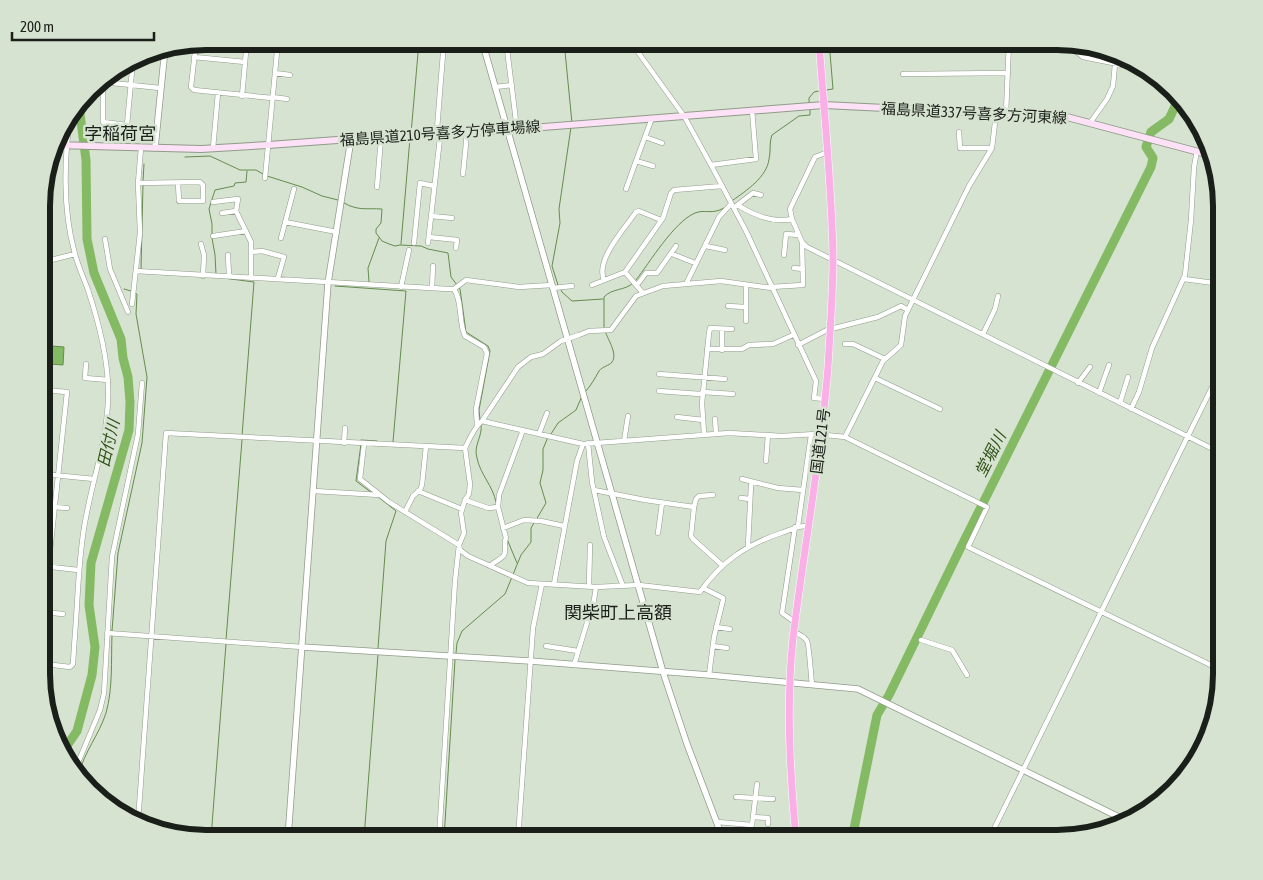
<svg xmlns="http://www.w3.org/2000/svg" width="1263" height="880" font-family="'Asap Condensed','Noto Sans JP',sans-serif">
<rect width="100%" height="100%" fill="#d7e3d1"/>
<path fill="#85ba64" stroke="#658c4e" d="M52,346L64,347L63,365L50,364Z"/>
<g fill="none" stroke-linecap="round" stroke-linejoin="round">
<path stroke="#658c4e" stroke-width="1" d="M564,41L572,123
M826,90L833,89L829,41
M809,103V98L814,92L819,91
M411,134L418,53
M185,157L210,156L240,170H256L263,174
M267,176L302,187L322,196L338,200
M143,181L144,164
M733,200C746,191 767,177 769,159C771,151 769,143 772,135L799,116L810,115V110
M344,203C358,211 366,208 382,209L381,223L376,229V233L382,241L389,244L395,246L400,245L421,246L428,249L448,253L451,277L460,289L466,332L488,346L490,351L479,410L480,420
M212,234V224L209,209L215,190L234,186L235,183L246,182L247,171
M212,238L215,255L216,274
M401,244L410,138
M141,270L143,185
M223,278L254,282L242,436
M636,280C650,262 674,222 695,213C705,209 712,215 724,208
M369,282L368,268L379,238
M558,285L552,266L560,223L559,209L571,127
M335,286L406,291L393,442
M560,288L562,292L572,301L603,299
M124,289L131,291
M604,327V297C612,288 625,291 633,283
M1218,381L1221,374
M586,391C592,384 595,378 599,371C603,366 609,366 612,362C618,354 608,340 605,331
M481,424C483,437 473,445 477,458C480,474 493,486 496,502
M551,434L558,423L576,410L582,396
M361,440L377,441
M361,444L356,481L372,493
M377,496L396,511L386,541L378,648
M536,520L546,503L540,483L543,470V449L548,437
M507,539L517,563
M112,631L118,553L142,443L147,377L136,314L137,294L134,293
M226,640L242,440
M456,653L457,643L462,631L505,594L521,555L531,542V528L534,523
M79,774C84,752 99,735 106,713C113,688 111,661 112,635
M211,838L226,644
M364,838L378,655
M444,839L455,660"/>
<path stroke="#85ba64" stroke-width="9" d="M62,753L77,731L92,675L95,647L89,605L91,563L129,430L130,402L128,377L123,358L121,339L94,273L87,239L86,160L79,106
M852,839L877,715L889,695L960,549L1151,167L1153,158L1146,147L1151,132L1169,119L1178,100"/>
<defs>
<path id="minor" d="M506,41L517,129
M630,41L684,116L711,165L746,231L816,381L814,398L825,399
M1002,42H1003
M1034,42L1072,48L1083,57L1148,70
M196,43L191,87L194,90L272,98
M194,57L245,62
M275,73L290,75
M903,74L1008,73
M103,78V82L160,88
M103,82V122L127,125L133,60
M495,87L512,85
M242,96L247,41
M272,97L287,99
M1006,113L1009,42
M652,118L636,161L653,166
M1090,123L1107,99L1113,86L1116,53
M959,132L960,148H992
M1201,134L1204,133
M645,137L662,143
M213,148L218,93
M828,152L815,157L790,209L792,219L802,242L807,247L1221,453
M711,165L756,159L752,110
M463,174L467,133
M265,178L278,41
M138,183L200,182L203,185V201H179L178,183
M377,187L381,138
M626,189L636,161
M213,202L238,199L236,211L251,242V277
M736,206L753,193L761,195
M734,208L736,206H739C754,215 774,223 792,219
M222,213L236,211
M431,216L452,218
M285,222L337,232
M213,236L246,231
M429,237L457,240L456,248
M281,238L294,189
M105,239L110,269L128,312
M414,243L420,183L434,186
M428,243L440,138L437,129L444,41
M201,244L204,255L203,276
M706,246L725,250
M252,252L262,251L284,257L278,278
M672,254L695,263
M228,255L229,276
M784,255L786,234L799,235
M43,262L75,254
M794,268L803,269
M136,271L448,289H454L466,280L519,287L552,285
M1184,279L1221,284
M604,280C595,260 625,228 636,212L639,211L661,220
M686,284L719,217L731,204
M592,285L625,272
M637,285L646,273H657L676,246
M746,285V321
M401,287L409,250
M771,287L803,285L802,242
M432,288L433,266
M553,288L572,286
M454,289C463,303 458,321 465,336L484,347L487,353L476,409L477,425
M643,293L625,272L663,218L671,193L674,190L722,186
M132,304L140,233L138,183L141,148
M728,306L745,307
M983,334L995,309L998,296
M845,344H853L885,359
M798,345L827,330L878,317L901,306L908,310
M707,349H742L749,345L773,344L793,335
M722,350V329
M86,364L85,378L108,380
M659,374L725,379
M875,378L940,409
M1078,383L1090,367
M43,390L67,392L43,617
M659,391L700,394L703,392L733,394
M1099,393L1109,365
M1120,403L1128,377
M1131,409L1139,392L1152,348L1185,275L1191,220L1194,167L1197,151
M677,417L703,420
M715,419L716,433
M482,421L583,444L729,433L782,436L816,434L845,437L987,507L968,547L1221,670
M539,434L547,413
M704,434L702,403L709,333L710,328L732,329
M845,437L883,361L901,345L905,316L969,186L992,148L996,114
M624,441L628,416
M344,443L345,428
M588,443L592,482L604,537L623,586
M364,444L360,479L389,502L459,545L460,550L468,556L528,583L596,587L639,585L700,592C722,561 746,545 781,533C790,530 797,526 807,526
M766,461L768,435
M43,474L94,479
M742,479L778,488L803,490
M594,490L645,500L694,507L691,536L693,539L722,565
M314,491L380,495
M418,491L462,509
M741,498L750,499
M465,500L488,508L498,507
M54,507L67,508
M694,507L696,499L699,496L713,495
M405,512L413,496L420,490L422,485L426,446
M798,526L811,435
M795,527L782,613L796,623
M503,528L524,520L541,521L564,526
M658,533L662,503
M748,546L751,485
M43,566L78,570
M490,566C493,562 502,559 504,555C507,550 503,543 506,538L498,507L499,495L523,430
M554,584L577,461L583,444
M589,585L590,545
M703,588L723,598V600L714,637L709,675
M43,612L63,614
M716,627L730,629
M794,632C799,634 804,636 807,641C809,643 811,678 812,684
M107,633L302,647
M921,640L952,650L967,675
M546,646L578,651
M713,646L727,648
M45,664L70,667L73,664C74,644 76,624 77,603C79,574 80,546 86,517C94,474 110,430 108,386C107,353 98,320 88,290C83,276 77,264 74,250C63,210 64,159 70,118
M574,665L594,600L596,587
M43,684L44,664
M1192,766L1214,722
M75,770L100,710L104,693L112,557L138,434L142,383
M736,797L773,799
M753,817L768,818V824
M138,822L166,433L465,448
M717,822L752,825L757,784
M413,838H417
M439,839L455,581L459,545L464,533L461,513L465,500L469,494L470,484L465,448C469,440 475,426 482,421L518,367L531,357L543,354L561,341L579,335L589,331L611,330L636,296L663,286L721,281L772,288
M518,839L533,628L542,584
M989,839L1221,369"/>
<path id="tertiary" d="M482,41L663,672L687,744L723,839
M155,148L165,49
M302,647L530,661L709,675L858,689L1129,822
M288,838L328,283L351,139"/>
<path id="secondary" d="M55,145L201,149L268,145L351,139L506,130L824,105L1067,117L1210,155"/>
<path id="trunk" d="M796,839C790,772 786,704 793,638C804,547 821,458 828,367C830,331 833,294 833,258C832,186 824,114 819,41"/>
</defs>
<use href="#minor" stroke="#909b8a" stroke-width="5.5"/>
<use href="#tertiary" stroke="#909b8a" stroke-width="7"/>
<use href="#secondary" stroke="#909b8a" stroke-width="8"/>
<use href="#trunk" stroke="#fff" stroke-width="8"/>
<use href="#minor" stroke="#fff" stroke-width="4.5"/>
<use href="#tertiary" stroke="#fff" stroke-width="5.5"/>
<use href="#secondary" stroke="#fde1f6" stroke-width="6"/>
<use href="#trunk" stroke="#faafe7" stroke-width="7"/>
</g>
<g text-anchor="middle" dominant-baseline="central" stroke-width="5" stroke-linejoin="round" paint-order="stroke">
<g font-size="15" fill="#1b1f19" stroke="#d7e3d1">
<text transform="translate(974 113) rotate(3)">福島県道337号喜多方河東線</text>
<text transform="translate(440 133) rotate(-4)">福島県道210号喜多方停車場線</text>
<text transform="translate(820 441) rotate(-83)">国道121号</text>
</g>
<g font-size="16" font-style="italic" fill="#305217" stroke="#d7e3d1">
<text transform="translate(108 443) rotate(-77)">田付川</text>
<text transform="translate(990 454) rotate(-63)">堂堀川</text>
</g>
<g font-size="18" fill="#1b1f19" stroke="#d7e3d1">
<text x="120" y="133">字稲荷宮</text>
<text x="618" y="612">関柴町上高額</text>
</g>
</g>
<path d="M0 0H1263V880H0ZM206 50H1057A156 156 0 0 1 1213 206V674A156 156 0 0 1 1057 830H206A156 156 0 0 1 50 674V206A156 156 0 0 1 206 50Z" fill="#d7e3d1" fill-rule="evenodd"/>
<path fill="none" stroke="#1b1f19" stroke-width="6" d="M206 50H1057A156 156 0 0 1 1213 206V674A156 156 0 0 1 1057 830H206A156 156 0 0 1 50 674V206A156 156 0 0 1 206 50Z"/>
<path d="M12 32v8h142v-8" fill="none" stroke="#1b1f19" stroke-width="2.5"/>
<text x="20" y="32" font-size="15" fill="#1b1f19" stroke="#d7e3d1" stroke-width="4" paint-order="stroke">200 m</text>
</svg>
